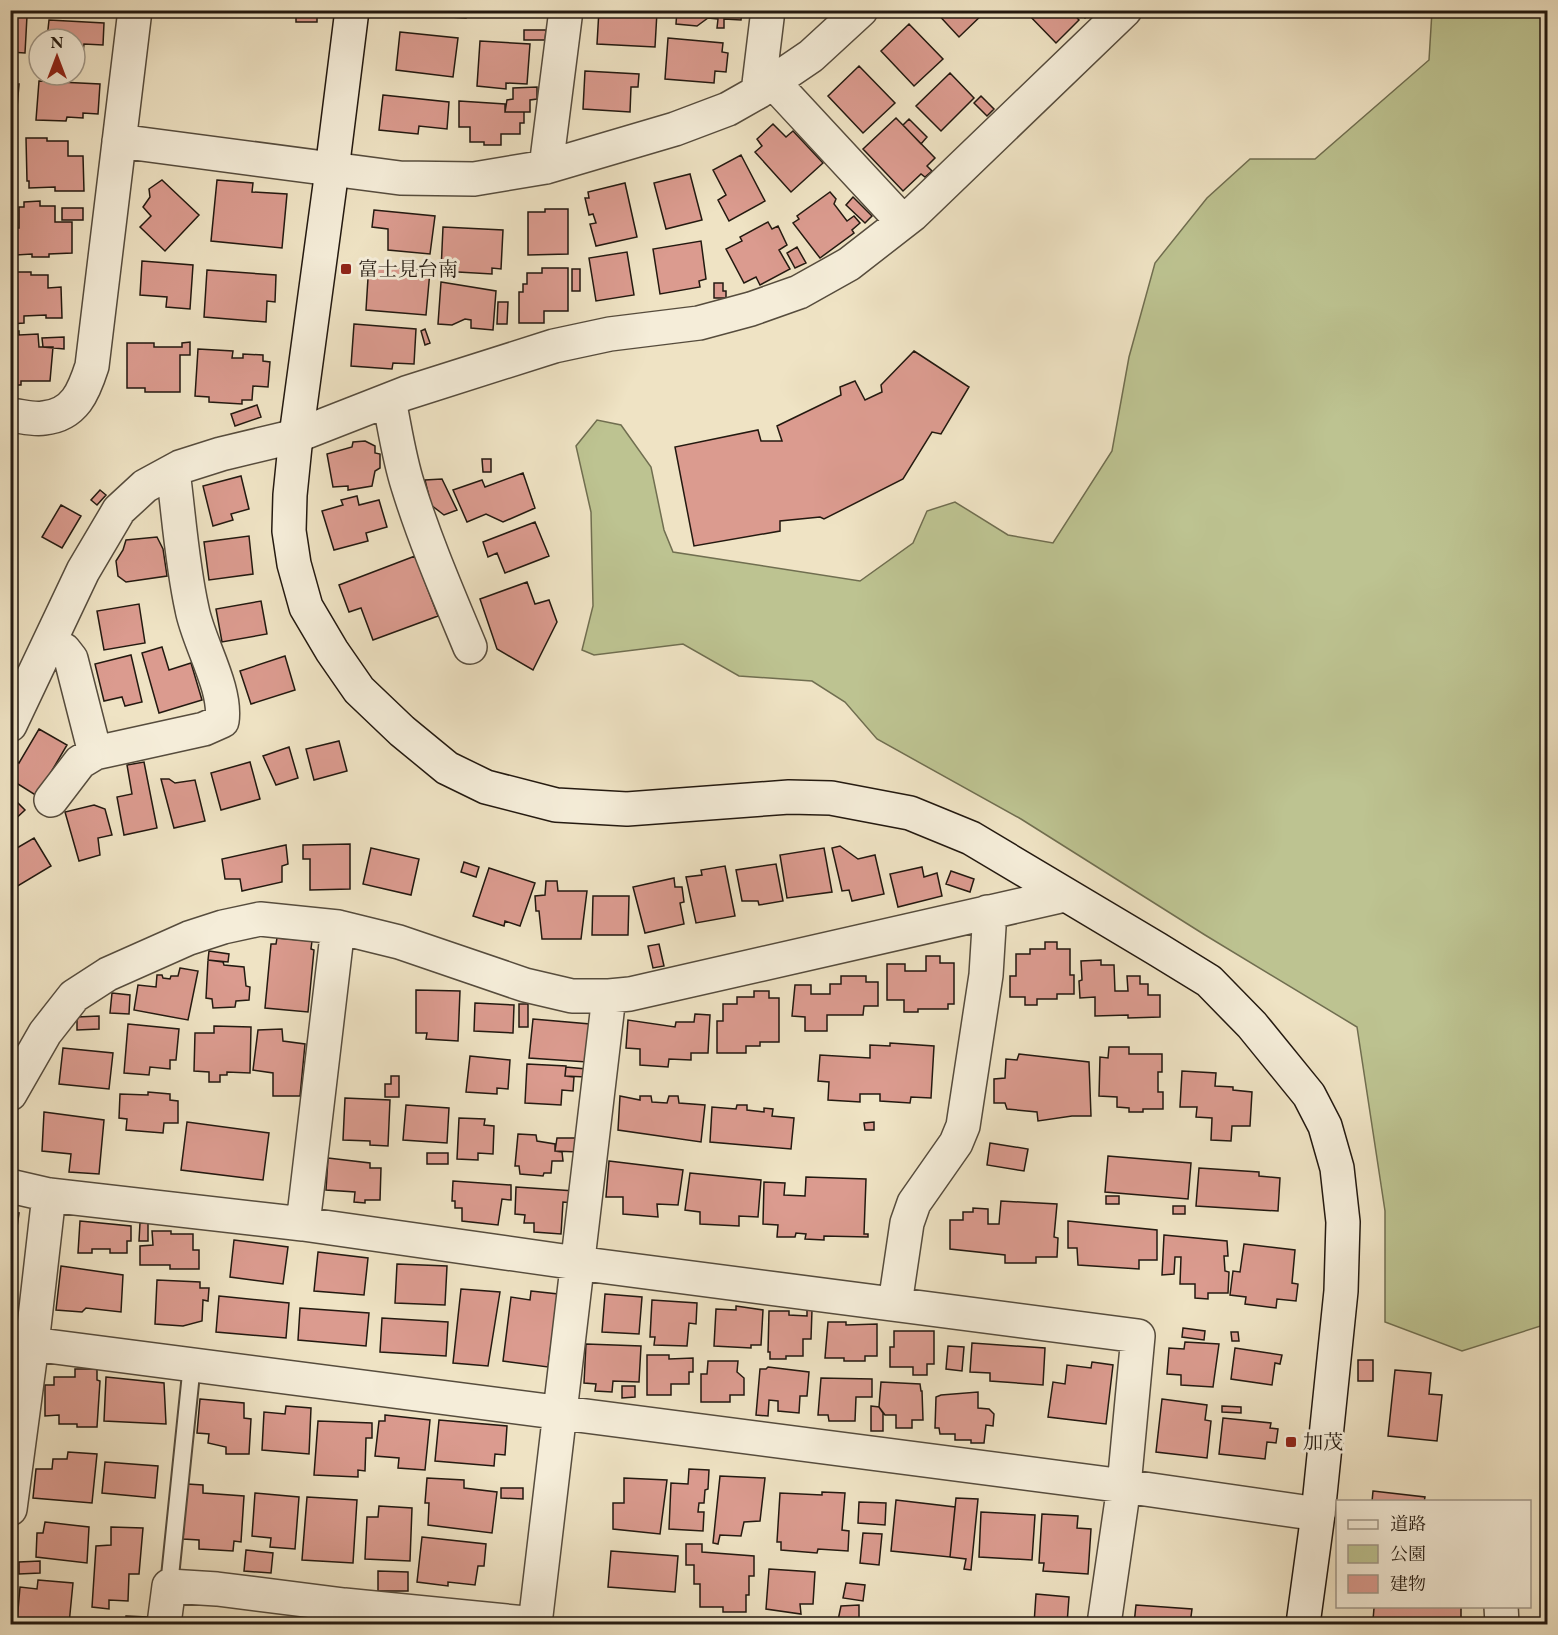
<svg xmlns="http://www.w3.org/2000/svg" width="1558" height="1635" font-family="'EB Garamond','Noto Serif JP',serif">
<rect width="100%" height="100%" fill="#efe3c4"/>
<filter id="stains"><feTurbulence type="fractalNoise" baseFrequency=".00333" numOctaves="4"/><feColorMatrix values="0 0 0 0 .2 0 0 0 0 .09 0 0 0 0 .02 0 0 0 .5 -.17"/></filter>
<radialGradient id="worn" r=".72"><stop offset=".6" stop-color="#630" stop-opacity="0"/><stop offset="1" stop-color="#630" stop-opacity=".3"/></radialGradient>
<path fill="#bdc391" stroke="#706e50" stroke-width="1.5" d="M1432,11H1548L1547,1324L1462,1351L1385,1322V1211L1357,1027L1205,935L1021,819L877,739L845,702L812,681L739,676L683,644L594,655L582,650L593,606L591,512L576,446L597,420L621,425L651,467L664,530L673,552L860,581L913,543L927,511L955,502L1008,535L1053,543L1112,451L1129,357L1155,263L1207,198L1250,159H1315L1429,60Z"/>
<path fill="#db9b8f" stroke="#231910" stroke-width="1.5" d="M296,10L317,11V22H296Z
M415,10H466V18L415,15Z
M480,10H525V17H480Z
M599,10L657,12L655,47L597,44Z
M677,10H742L741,20L724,19V28H717L718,19L708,18L697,26L676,24Z
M934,10H987L959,37Z
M1024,10H1070L1079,20L1056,43Z
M1077,10H1092V11L1085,18Z
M10,15L27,16L25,53L10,52Z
M49,20L104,23L103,45L84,44L83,53L75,52V39H47Z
M909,24L943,59L914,86L881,51Z
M524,30H546L545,40H524Z
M400,32L458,38L453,77L396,70Z
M668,38L723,43L722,52L728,53L726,72L715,71L714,83L665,79Z
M480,41L530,44L527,84L506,83V89L477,86Z
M859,66L895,103L863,133L828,96Z
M585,71L639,74L638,87H631L630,112L583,109Z
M950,73L974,98L941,131L916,106Z
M39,81L100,84L98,114L83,113V118L67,117L66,121L36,120Z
M10,84H19L16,120H10Z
M537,87V99L530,100V112H505L507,100L513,99V88Z
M383,95L449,102L447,129L419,126L418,134L379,130Z
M981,96L994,109L987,116L974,103Z
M459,101L505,104V112H524V123H520V134H501V145H484V142H470V127H459Z
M896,118L935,158L927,166L932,171L925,177L921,174L903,191L863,149Z
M909,119L927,137L921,144L903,125Z
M773,124L786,137L793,131L823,163L791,192L755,152L762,146L757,139Z
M26,138H47V141H68V156H83L84,191H55V187L29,188V181H27Z
M10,144H17L15,170H10Z
M741,155L765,201L729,221L718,200L726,195L713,170Z
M690,174L702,220L666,229L654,183Z
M162,180L199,215L165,251L140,227L151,216L143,207L150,197L149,189Z
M217,180L253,183L252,192L287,194L282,248L211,241Z
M625,183L637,237L596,246L590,224L596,223L593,214L589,215L585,198H589L588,192Z
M830,192L836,199L834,204L847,221L854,216L860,223L852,230L854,233L820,258L793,223L799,219L797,216Z
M853,197L872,216L865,223L846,205Z
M40,201V206H55V222H72V253L49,254V257H32V254L16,255V228H19V207H24V202Z
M62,208H83V220H62Z
M545,209H568V254L528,255V212H545Z
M374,210L435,216L430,254L388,250V229L372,227Z
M768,222L772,229L778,226L787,245L779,250L790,269L760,285L756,277L744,283L726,249L742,241L740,237Z
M443,227L503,230L501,269L492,268V274L441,271Z
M701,241L706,279L699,281L700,287L660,294L653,249Z
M797,247L806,263L795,268L787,253Z
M627,252L634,295L596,301L589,258Z
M142,261L193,265L190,309L166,307L167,297L140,295Z
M363,265L430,271L426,315L366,310L368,278L362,277Z
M542,268H568V311H544V323H519V292H523V284H527V273H542Z
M572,269H580V291H572Z
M207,270L276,275L275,302L267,301L266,322L204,317Z
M10,272H31V275H48V288L61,287L62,318H46V315L24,316V323L10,324Z
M441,282L496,291L493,330L471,328V320L465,319L452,325L438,324Z
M714,283H723V291H726V298H714Z
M498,302H508L507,324H497Z
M354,324L416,329L414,364L393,363L392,369L351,366Z
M425,329L430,343L425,345L421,331Z
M10,331H19V335L38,334L39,347H53L50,381H21V385H10Z
M64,337V349L43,347L42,338Z
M190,342V355H180V392H145V388H127V343H154V347H182V343Z
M198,349L233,351L232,358H243V354L263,355V361L270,362L268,387L253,386L252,400H242V404L209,402V397L195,396Z
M914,351L969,387L941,434L932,432L903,479L824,519L820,517L780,521V531L694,546L675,447L758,430L761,441H782L777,426L841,395L840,387L855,381L865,400L882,392L881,385Z
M257,405L261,417L235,426L231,414Z
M365,441L375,446V453L380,454V468L375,471L372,486L348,490V486L333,487L327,454L352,447L353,442Z
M482,459H491V472H483Z
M523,473L535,508L503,522L486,514L467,522L453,490L482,480L485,487Z
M241,476L249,509L231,514L233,520L213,526L203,486Z
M442,479L457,510L444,515L431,505L425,480Z
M100,490L106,495L97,505L91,500Z
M357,496L359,505L379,500L387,527L366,533L368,541L334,550L322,511L343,505L341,500Z
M61,505L81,516L62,548L42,537Z
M535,522L549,556L505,573L497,553L488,557L483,542Z
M249,536L253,574L209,580L204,542Z
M157,537L163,549L167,576L126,582L118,576L116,561L123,550L126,540Z
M415,556L438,616L373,640L361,608L349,612L339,585Z
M527,582L535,604L549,600L557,622L533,670L497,649L480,599Z
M261,601L267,634L222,642L216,609Z
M139,604L145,643L104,650L97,611Z
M162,647L169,670L191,663L202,700L159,713L142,653Z
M131,655L142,702L125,706L122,697L104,701L95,664Z
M285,656L295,690L251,704L240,671Z
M39,729L67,745L37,796L10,779V765L14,759L19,763Z
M339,741L347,771L314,780L306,749Z
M289,747L298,778L276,785L263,756Z
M144,762L157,828L124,835L117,797L132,794L127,765Z
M250,762L260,799L221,810L211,773Z
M161,779H169L175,783L195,780L205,821L174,828Z
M10,795L25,810L10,824Z
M94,805L105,809L112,835L98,838L100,855L79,861L65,812Z
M34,838L51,866L16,887L10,877V852Z
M350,844V889L310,890V859H303V845Z
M286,845L288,864L282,866V882L242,891L240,879H225L222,859Z
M840,846L858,859L875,855L884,894L852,901L849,890L842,891L832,848Z
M371,848L419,859L411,895L363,884Z
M824,848L832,892L787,898L780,855Z
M464,862L479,867L476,877L461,872Z
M776,864L783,901L759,905L758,901H742L736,870Z
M725,866L735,916L696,923L686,877L702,875L701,870Z
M922,867L924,877L937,873L942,896L898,907L890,874Z
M489,868L535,883L520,926L505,921L504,926L473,916Z
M951,871L974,879L970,892L946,884Z
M674,878L675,887H682L684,902L680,903L684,924L645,933L633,887Z
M546,881H557L558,891H587L581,939H542L539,911H536L535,896L545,895Z
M593,896H629L628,935H592Z
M277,938L312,941L311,949L314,950L308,1012L265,1008L271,944H276Z
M1045,942H1057V949H1070V975H1074V994H1057V999H1037V1005H1025V997H1010V976H1016V954H1030V949H1045Z
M659,944L664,966L653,968L648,946Z
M209,951L229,954L228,962L208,960Z
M926,956H940V963H954V1004H948V1009H918V1012H904V1000H887V964H905V971H926Z
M208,960L223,962L224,965L244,967L246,986L250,987L249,1000L236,1001L235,1007L213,1008L212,999L206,998Z
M1101,960V965H1114L1115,991H1128L1127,976H1140V984H1148V995H1160V1017L1128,1018V1015L1095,1016V997L1080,998L1079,981L1082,980L1081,961Z
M180,968L198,971L188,1020L134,1010L138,985L156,987L157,975H162L163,978L170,979L171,976H178Z
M841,976H866V982H878V1006H864L863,1015H827V1031H805V1017L792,1016L795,985H811V994H830V984H841Z
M416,990L460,991L458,1041L426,1039L427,1033H416Z
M754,991H769V998H779V1042H760V1046H746V1053H717V1021H723V1004H737V997H754Z
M112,993L130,995L129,1014L110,1013Z
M475,1003L514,1005L513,1033L474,1031Z
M519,1004H528V1027H519Z
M695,1014L710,1015L708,1053H691V1060L669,1059L668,1067L640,1065V1049L626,1048L628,1020L675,1027L676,1022H694Z
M99,1016V1029L77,1030V1017Z
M533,1019L590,1024L587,1062L529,1058Z
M128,1024L179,1029L176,1060H170V1069L150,1067L149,1075L124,1073Z
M214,1026L251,1027L250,1073L227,1072V1075H220V1082H209V1072L194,1071L195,1033H214Z
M282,1029L283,1041L305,1044L300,1096H273V1073L253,1070L258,1030Z
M890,1043L934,1046L931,1098L911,1097L910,1103L880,1101V1094H860V1102L828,1100L829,1082L818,1081L820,1055L870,1058V1045L890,1046Z
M1109,1047H1129V1054H1162V1072H1158V1092H1163V1109H1143V1112H1129V1108L1117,1107V1097L1099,1096L1100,1057L1108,1058Z
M63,1048L113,1053L109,1089L59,1084Z
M1019,1054L1089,1062L1091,1116H1072L1038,1121L1037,1112L1007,1109L1005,1103H994V1079L1005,1078L1006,1059L1017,1060Z
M470,1056L510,1060L508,1089L497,1088V1094L466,1092Z
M527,1064L566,1066L565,1076L574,1077L573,1091L562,1090L561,1105L525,1103Z
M566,1067L586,1069V1077L565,1076Z
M1182,1071L1216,1073L1215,1086L1233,1087V1090L1252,1092L1250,1126H1232L1231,1141L1211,1140L1212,1118L1196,1117L1197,1107H1180Z
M391,1076H399V1097H385V1084H391Z
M148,1092L170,1094V1100L178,1101V1123H164L163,1133L126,1130L127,1119L119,1118L120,1094L148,1095Z
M620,1096L640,1100V1096H651L652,1102L667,1103L669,1096H678L679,1103L705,1105L701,1142L618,1130Z
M345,1098L390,1100L388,1146L370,1145V1141L343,1140Z
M406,1105L449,1108L447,1143L403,1140Z
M737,1105H747V1110L764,1112V1108L773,1109L772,1116L794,1118L791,1149L710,1142L712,1107L736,1109Z
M44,1112L104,1120L99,1174L69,1172L71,1154L42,1151Z
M459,1118L485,1119L484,1125L494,1126L493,1154L478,1153V1160L457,1159Z
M187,1122L269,1133L263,1180L181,1170Z
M874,1122V1130H865L864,1123Z
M518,1134L536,1135L537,1141L555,1144V1151L562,1152L563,1161H552L551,1173H544L543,1176L520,1174L519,1166H515Z
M557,1138H578V1152L555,1151Z
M990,1143L1028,1149L1024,1171L987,1165Z
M427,1153H448V1164H427Z
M1108,1156L1191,1163L1188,1199L1105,1192Z
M328,1158L370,1163V1168H381L380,1200H365V1203L354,1202L355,1192L326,1190Z
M609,1161L683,1170L678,1205L657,1204L658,1217L623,1214V1197H606Z
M1199,1168L1259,1172V1176L1280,1178L1278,1211L1196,1206Z
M690,1173L761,1180L758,1217L739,1216V1226L700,1224V1212L685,1210Z
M806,1177L866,1179L864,1234H868V1237L824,1236V1240L805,1239L806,1234L796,1233L795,1237H777L778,1225L763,1224L764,1182L785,1183L784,1195L805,1196Z
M453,1181L511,1185V1200L502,1199L498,1225L462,1221V1208H455V1201H452Z
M516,1187L575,1191L574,1203L563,1202L561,1234L534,1232V1223H524L525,1215L515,1214Z
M1106,1196H1119V1204H1106Z
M1001,1201L1057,1204L1054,1237L1058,1238L1057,1257H1036V1263H1005V1255L950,1249V1220H963V1212H973V1208L988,1209V1224H999Z
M1173,1206H1185V1214H1173Z
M10,1212L19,1213L14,1249H10Z
M80,1221L131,1226V1241H127V1253H110V1249H92V1253H78Z
M1068,1221L1157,1230V1260H1139V1269L1078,1265L1077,1248H1068Z
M140,1223H148V1241H139Z
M152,1231H171V1234H193V1250H199V1269H170V1265H140V1246L153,1245Z
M1164,1235L1227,1241L1228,1256H1224L1225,1271L1229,1272L1228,1293H1208V1299L1195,1298V1284H1180L1181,1257H1175L1174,1274L1162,1275Z
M234,1240L288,1247L283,1284L230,1277Z
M1244,1244L1295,1250L1292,1283L1298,1284L1296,1301L1277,1299L1276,1308L1245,1304L1246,1297L1230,1295L1233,1271L1240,1272Z
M318,1252L368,1258L364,1295L314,1291Z
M397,1264L447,1266L445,1305L395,1303Z
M61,1266L123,1275L121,1312L86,1308L82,1312L56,1310Z
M157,1280L200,1282V1288H209L208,1301L203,1300L202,1321L183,1326L155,1324Z
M461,1289L500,1292L488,1366L453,1363Z
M531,1291L558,1294L548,1367L503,1361L511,1297L530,1300Z
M605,1294L642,1297L639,1334L602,1332Z
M219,1296L289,1303L286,1338L216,1332Z
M652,1300L697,1303L696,1324L689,1323L687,1346L654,1345L655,1337H650Z
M736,1306L763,1310L761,1345H751V1348L714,1346L716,1309L736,1310Z
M300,1308L369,1313L366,1346L298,1340Z
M807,1310H812L811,1339H803V1356H786V1359H770V1352H768L769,1311H789V1315L807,1316Z
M382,1318L448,1322L446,1356L380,1352Z
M828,1322H846V1325L877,1324V1356H865V1361H844V1358H825Z
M1183,1328L1205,1331L1204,1340L1182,1337Z
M894,1331H934V1364H927V1375H913V1367H890V1347H894Z
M1231,1332H1238L1239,1341H1232Z
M1185,1342L1219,1344L1213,1387L1181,1385V1375L1167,1374L1169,1348L1184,1349Z
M972,1343L1045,1348L1043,1385L990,1381V1373L970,1372Z
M586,1344L641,1346L639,1382L613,1381L612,1392L595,1391L596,1384L584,1383Z
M948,1346L964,1347L962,1371L946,1369Z
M1235,1348L1282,1355L1280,1364L1275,1363L1272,1385L1231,1379Z
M647,1355H669V1359L693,1358V1372H689V1384H671V1395H647Z
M1358,1360H1373V1381H1358Z
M708,1361H738L737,1372L744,1378V1395H730V1402H701V1374H707Z
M1092,1362L1113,1365L1106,1424L1048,1417L1053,1382L1065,1384L1067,1365L1091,1368Z
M768,1367L809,1372L807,1396H800L799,1413L778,1411V1401L769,1400L768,1416L756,1415L760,1369H766Z
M75,1369H97V1380L100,1381L97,1427H77V1424H59V1415L45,1416V1385H54V1377H75Z
M1395,1370L1431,1373L1429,1394L1442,1395L1437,1441L1388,1436Z
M106,1377L164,1383L166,1424L104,1421Z
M821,1378L872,1379V1397H856L855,1421H829L828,1415H818Z
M881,1382L920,1384L921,1391H922L923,1420H912V1428H896V1415H885L879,1407Z
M622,1386H635V1397L622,1398Z
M978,1392V1408L989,1409L994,1414L993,1426L986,1425L984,1443H971V1440H955V1434H940L939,1428H935L936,1397L941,1395Z
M200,1399L244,1403V1418L251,1419L249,1454H226V1447L208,1443L209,1434L197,1433Z
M1162,1399L1207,1405L1205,1420L1211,1421L1207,1458L1156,1452Z
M286,1406L311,1408L309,1454L262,1450L264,1412L285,1414Z
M871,1406L879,1407L883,1413V1431H871Z
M1222,1406L1241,1407V1413L1222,1412Z
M385,1415L430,1420L425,1470L398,1468L399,1458L375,1456L379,1421H385Z
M1223,1418L1271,1423L1270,1428L1278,1429L1276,1443L1267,1442L1265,1459L1219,1454Z
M439,1420L507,1426L505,1455L495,1454L494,1466L435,1461Z
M318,1421L372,1423V1438H366L365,1471L358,1470V1477L314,1475Z
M68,1452L97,1454L92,1503L33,1498L36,1469H52L53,1459H67Z
M105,1462L158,1466L155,1498L102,1493Z
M689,1469L709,1470L708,1489L705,1490L704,1503H699L698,1512H704L703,1531L669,1529L671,1483L688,1484Z
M720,1476L765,1478L760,1521L744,1522L741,1536L720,1535L718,1544L713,1543Z
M427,1478L464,1480V1488L497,1492L492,1533L428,1525L429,1503H425Z
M624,1478L667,1480L660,1534L613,1529V1503H624Z
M187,1484L203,1485V1493L244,1496L241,1542L234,1541L233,1551L199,1549V1540L183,1539Z
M501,1488H523V1499L501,1498Z
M1373,1491L1425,1497L1424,1502H1372Z
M822,1492L845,1493L842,1530L849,1531L848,1551L818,1549L817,1553L781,1550V1542H777L780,1493L822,1495Z
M255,1493L299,1497L295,1549L270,1547L271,1538L252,1536Z
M307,1497L357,1500L353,1563L302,1560Z
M956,1498L978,1499L971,1570L964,1569L966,1559L950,1557Z
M896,1500L955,1507L950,1557L891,1551Z
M859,1502L886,1503L885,1525L858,1523Z
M379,1506L412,1508L410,1561L365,1559L367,1517H378Z
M981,1512L1035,1515L1032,1560L979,1557Z
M1042,1514L1078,1516L1077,1528L1091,1529L1088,1574L1043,1571L1044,1563H1039Z
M45,1522L89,1527L87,1563L36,1557L37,1533H43Z
M111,1527L143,1528L139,1574H129L128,1601L109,1600V1609L92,1607L96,1546L111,1545Z
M863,1533L882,1534L879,1565L860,1563Z
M422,1537L486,1544L484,1566H478L475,1585L448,1582V1586L417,1582Z
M686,1544H702V1552L754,1556V1576H749V1595H746V1612H723V1607H700V1584H694V1565H686Z
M246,1550L273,1553L271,1573L244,1571Z
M611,1551L678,1556L675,1592L608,1587Z
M40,1561V1573L19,1574V1562Z
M769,1569L815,1572L813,1604H800L801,1614L766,1609Z
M378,1571L408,1572V1591H378Z
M38,1580L73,1583L69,1624L17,1622L20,1587L37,1589Z
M846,1583L865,1585L863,1601L843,1598Z
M1036,1594L1069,1597L1067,1624H1034Z
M859,1605V1620H838L841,1606Z
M1136,1605L1192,1609L1190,1624H1134Z
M1378,1606H1461V1624H1381V1621L1373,1620L1374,1608Z
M126,1616L147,1617V1624H125Z
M261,1618H279V1622L295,1621V1624H261Z"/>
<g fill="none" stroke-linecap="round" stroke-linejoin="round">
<defs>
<path id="lane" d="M169,1586L192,1364"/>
<path id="street" d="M773,82L903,222
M758,92L768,10
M119,141L400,178L474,179L546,167L675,129L728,109L758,92L811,56L861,10
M546,167L566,10
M389,400C395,429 399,458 408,486C425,541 448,594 470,647
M10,415C21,416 34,420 44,418C75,415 84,391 92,366L135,10
M50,642L64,650L71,659L95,753
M10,725L83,571L119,510L145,486L180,467L221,454L296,436L406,393L554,346L610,334L699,323L751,309L799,292L849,264L912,215L1125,10
M51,800L80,762L95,753L204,729L222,721C227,688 198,642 192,609C182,564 179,517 173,471
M10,1094L45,1033L74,996L108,974L189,938L223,927L260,919L338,927L399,942L525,985L572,996H609L630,994L1065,895
M10,1186L49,1195L303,1224L577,1263L1138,1336L1124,1486L1104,1624
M303,1224L338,927
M895,1304L907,1223L914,1203L956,1143L963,1126L986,975L989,927L987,912
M32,1344L1124,1486L1318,1514
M10,1509L32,1344L49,1195
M1501,1606L1502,1624
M164,1624L169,1586L217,1589L344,1605L536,1624
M535,1624L609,996"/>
<path id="secondary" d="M352,10L332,170L296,436L290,495L289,531L294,564L306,607L332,651L359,690L402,731L447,768L486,787L556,805L627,809L789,797L831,798L910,813L971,838L1157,949L1209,981L1252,1025L1309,1095L1325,1126L1337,1168L1343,1222L1341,1291L1318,1514L1303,1624"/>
</defs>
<use href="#lane" stroke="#564c3d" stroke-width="20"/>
<use href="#street" stroke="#564c3d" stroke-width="36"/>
<use href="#secondary" stroke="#231910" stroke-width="36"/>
<use href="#lane" stroke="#f5edd9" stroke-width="16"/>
<use href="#street" stroke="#f5edd9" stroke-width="33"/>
<use href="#secondary" stroke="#f5edd9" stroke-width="33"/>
</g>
<g fill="#8f2418" stroke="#f5edd9" stroke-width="2">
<rect x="340" y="263" width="12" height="12" rx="3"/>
<rect x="1285" y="1436" width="12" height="12" rx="3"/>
</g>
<g text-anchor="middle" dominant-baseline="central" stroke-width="6" stroke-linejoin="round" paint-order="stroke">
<g font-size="20" fill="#231910" stroke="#f5edd9" text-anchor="start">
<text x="358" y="269">富士見台南</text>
<text x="1303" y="1442">加茂</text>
</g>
</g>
<rect width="1558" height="1635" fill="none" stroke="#efe3c4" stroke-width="36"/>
<rect x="12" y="12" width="1534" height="1611" fill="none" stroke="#231910" stroke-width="3"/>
<rect x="18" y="18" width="1522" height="1599" fill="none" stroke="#231910" stroke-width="1.5"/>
<rect x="1336" y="1500" width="195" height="108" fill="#f5edd9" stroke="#a19889" stroke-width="1.5"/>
<rect x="1348" y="1520" width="30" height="9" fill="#f5edd9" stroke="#a19889" stroke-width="1.5"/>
<text x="1390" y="1530" font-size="18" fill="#231910">道路</text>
<rect x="1348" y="1545" width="30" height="18" fill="#bdc391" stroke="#a19889" stroke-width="1.5"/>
<text x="1390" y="1560" font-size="18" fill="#231910">公園</text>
<rect x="1348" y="1575" width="30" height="18" fill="#db9b8f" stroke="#a19889" stroke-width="1.5"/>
<text x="1390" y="1590" font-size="18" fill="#231910">建物</text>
<g transform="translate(57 57)"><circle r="28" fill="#f5edd9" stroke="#a19889" stroke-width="1.5"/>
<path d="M0-4.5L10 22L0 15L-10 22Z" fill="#8f2418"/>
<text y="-9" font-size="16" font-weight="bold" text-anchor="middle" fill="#231910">N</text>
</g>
<rect width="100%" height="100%" filter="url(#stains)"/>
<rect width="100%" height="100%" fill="url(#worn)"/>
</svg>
